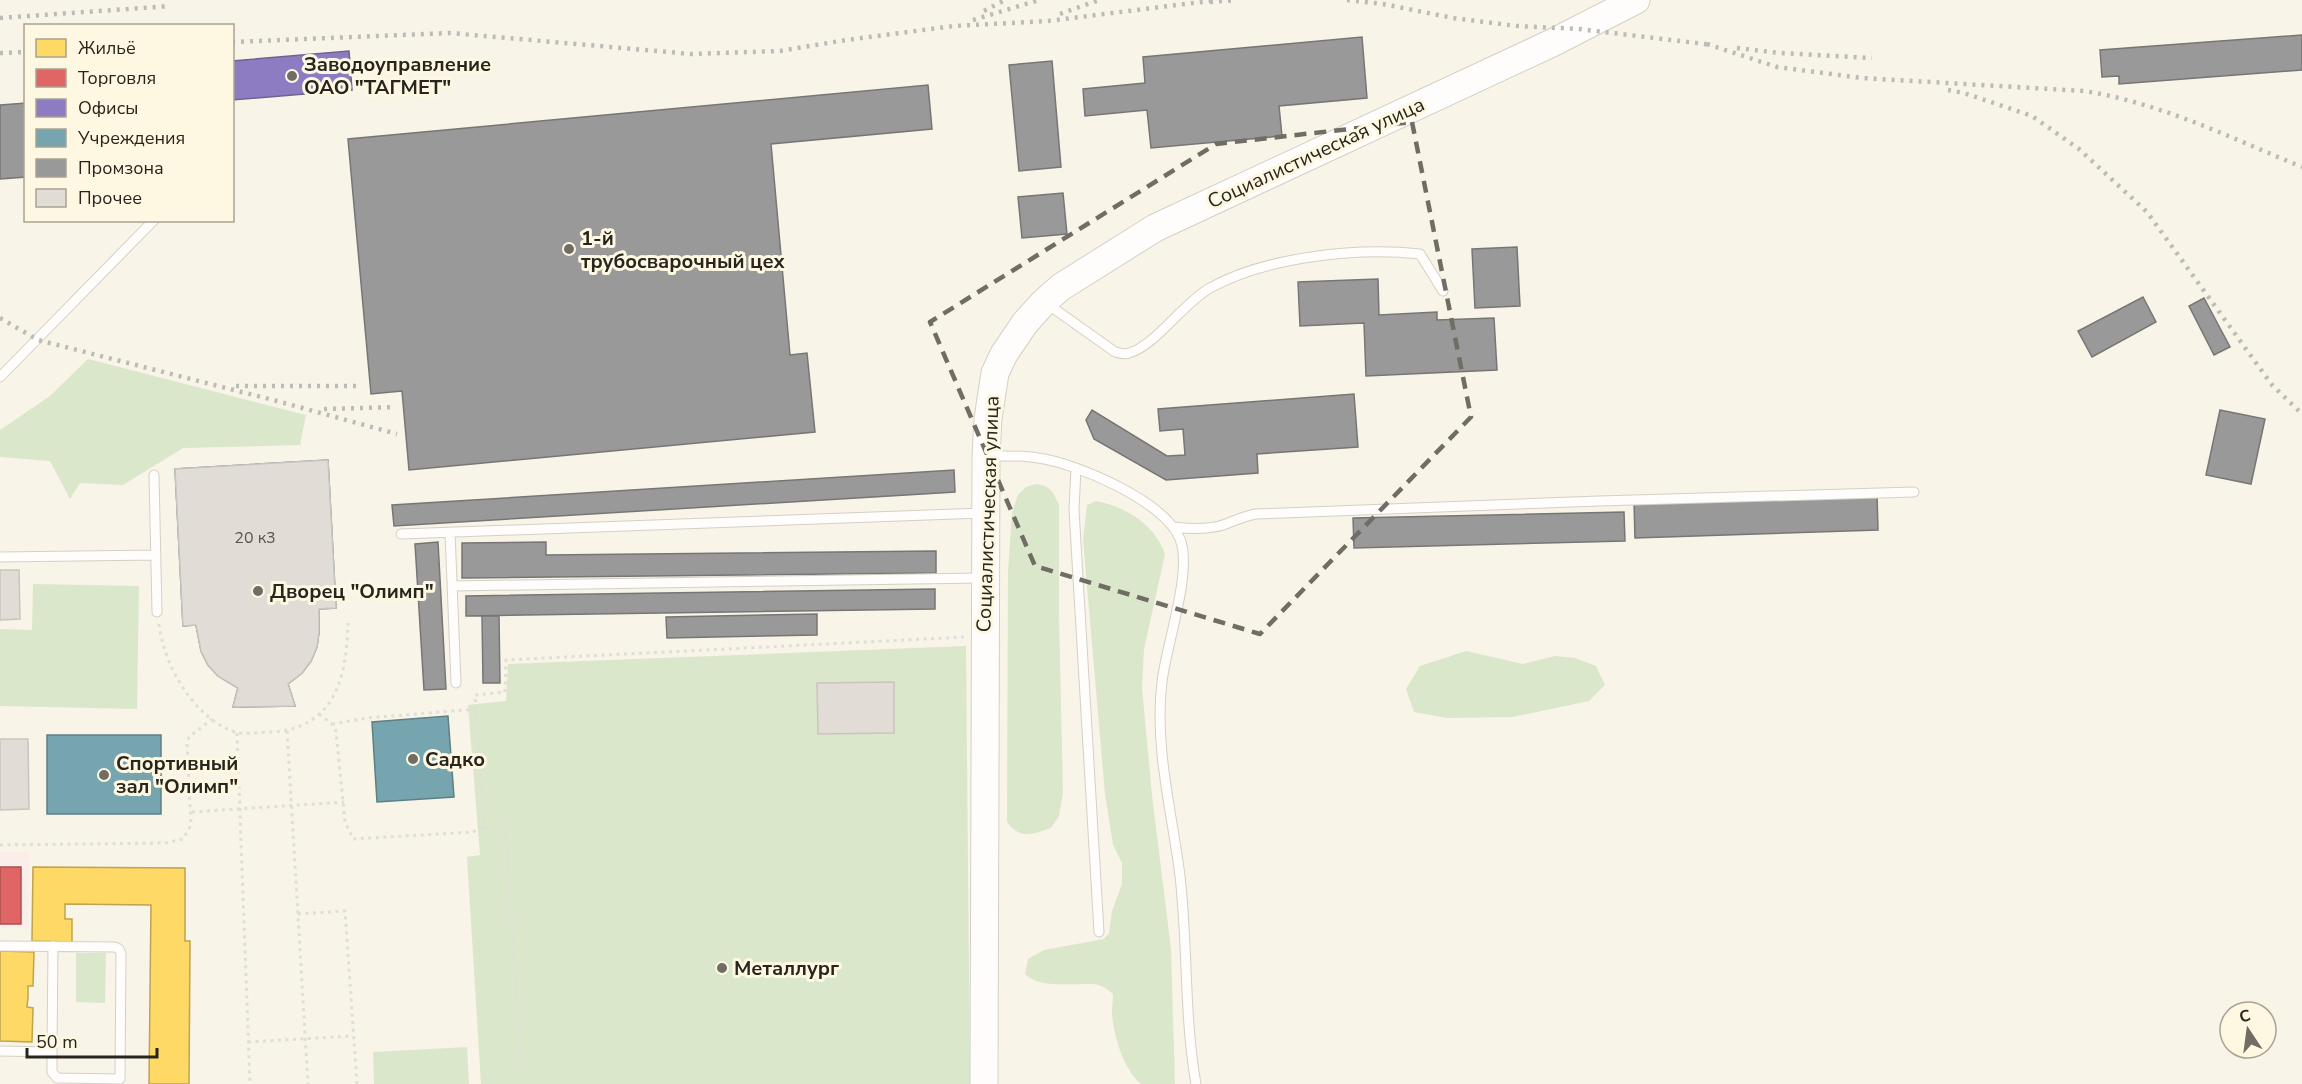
<svg xmlns="http://www.w3.org/2000/svg" width="2302" height="1084" font-family="'Nunito Sans',sans-serif">
<rect width="100%" height="100%" fill="#f8f4e7"/>
<path fill="#fbede9" d="M0,852H29L28,928H0Z"/>
<path fill="#dbe7ca" d="M88,359L306,415L300,445L183,448L123,485L80,483L70,499L50,461L0,457V430L50,396Z
M1036,484C1050,485 1054,493 1059,505V616L1063,793L1059,816L1051,828C1033,834 1020,840 1007,822L1008,572L1012,513L1018,495L1026,487Z
M1096,501C1124,506 1156,525 1165,554L1144,649L1142,688L1152,795L1171,949L1175,1084H1141C1124,1070 1113,1035 1112,1013C1112,1007 1113,1001 1113,994C1107,988 1101,985 1093,984C1074,983 1039,989 1025,974L1028,959L1044,950L1104,939L1109,933L1112,911L1122,884V863L1113,845L1105,794L1083,540L1087,505Z
M33,584L139,586L137,709L0,706V629L32,630Z
M966,646L970,1084H481L467,857L480,855L468,705L506,701L508,664Z
M1466,651L1523,664L1555,656L1575,658L1596,666L1605,685L1589,701L1513,717L1447,718L1414,712L1406,689L1420,666Z
M76,953H106L105,1003L76,1002Z
M467,1047L469,1084H374L373,1052Z"/>
<path fill="#ffd966" stroke="#bea350" stroke-width="1.5" d="M33,867L185,868V941H190L189,1084H149L151,905L65,904V919H72V942L32,941Z
M0,951L34,952L33,986H28V997L27,1007L33,1008L32,1042L0,1041Z"/>
<path fill="#e06666" stroke="#a85250" stroke-width="1.5" d="M0,867H21V924H0Z"/>
<path fill="#8e7cc3" stroke="#6f6291" stroke-width="1.5" d="M349,51L352,90L232,100V61Z"/>
<path fill="#76a5af" stroke="#5e7f83" stroke-width="1.5" fill-rule="evenodd" d="M328,460L336,608L319,609V632L317,647L311,661L302,673L288,684L295,706L233,707L238,688L218,676L208,665L201,651L196,625L183,626L175,469ZM295,508L299,569L281,570L280,560L236,562V559H226L227,572L216,573L212,513Z
M448,716L454,797L377,802L372,722Z
M47,735H161V814H47Z"/>
<path fill="#999" stroke="#777674" stroke-width="1.5" d="M2302,35V70L2119,84V76L2102,77L2100,50Z
M1362,37L1367,98L1279,106L1282,136L1151,148L1147,110L1085,116L1083,89L1145,83L1143,57Z
M1052,61L1061,167L1019,171L1009,65Z
M928,85L932,129L771,144L790,355L807,353L815,432L409,470L402,391L371,394L348,139Z
M26,103V177L0,179V105Z
M1063,193L1067,234L1022,238L1018,197Z
M1517,247L1520,306L1475,308L1472,249Z
M1378,279L1379,315L1437,312V320L1494,318L1497,370L1366,376L1364,323L1300,326L1298,282Z
M2143,297L2156,322L2092,357L2078,331Z
M2204,298L2230,347L2214,355L2189,306Z
M1354,394L1358,447L1257,454L1258,473L1166,480L1094,439L1086,420L1092,410L1167,456L1185,455L1183,429L1160,431L1158,409Z
M2220,410L2265,419L2251,484L2206,475Z
M954,470L955,492L394,526L392,505Z
M1877,494L1878,530L1635,538L1634,502Z
M1624,512L1625,541L1354,548L1353,518Z
M438,542L446,689L424,690L415,544Z
M546,542V555L936,551V573L462,578V543Z
M935,589V609L466,616V596Z
M817,614V635L667,638L666,617Z
M482,616H499L500,683H483Z"/>
<path fill="#e2dcd7" stroke="#cac4c0" stroke-width="1.5" d="M328,460L336,608L319,609V632L317,647L311,661L302,673L288,684L295,706L233,707L238,688L218,676L208,665L201,651L196,625L183,626L175,469Z
M0,570H19L20,619L0,620Z
M894,682V733L818,734L817,683Z
M0,739H28L29,809L0,810Z"/>
<g fill="none" stroke-linecap="round" stroke-linejoin="round">
<defs>
<path id="lane" d="M1046,303L1115,352C1119,353 1125,355 1129,353C1155,346 1183,303 1210,288C1265,257 1358,247 1420,254L1443,291
M0,377L154,220
M988,456C1004,456 1021,455 1038,458C1076,463 1165,501 1180,539C1193,571 1166,645 1162,682C1154,746 1172,812 1180,876C1188,945 1184,1016 1196,1084
M1076,468L1074,510L1099,932
M154,475L157,612
M1173,527C1189,529 1206,530 1223,525C1234,521 1244,516 1256,514L1599,501L1914,492
M450,532L456,683
M401,534L983,513
M0,557L156,555
M452,586L981,578
M0,946L115,947L119,949L121,954L120,1079L57,1078L52,1072V1052L0,1051
M52,1052L53,946"/>
<path id="secondary" d="M984,1084L986,456L988,419L995,373L1004,354L1025,323L1044,302L1061,287L1155,228L1552,43L1636,0"/>
</defs>
<use href="#lane" stroke="#d4d0c7" stroke-width="11"/>
<use href="#secondary" stroke="#d4d0c7" stroke-width="29"/>
<path stroke="#dededa" stroke-width="3" stroke-dasharray="3 4.5" stroke-linecap="butt" d="M159,624C164,666 194,718 235,732C245,735 260,732 271,732C295,731 316,722 330,702C345,678 347,650 348,623
M319,714L332,724L336,731L345,822L353,839L473,832L484,827
M332,724L367,718L477,709
M287,731L308,1084
M237,733L250,1084
M192,812L344,802
M0,845L165,843L183,839L191,825L187,744L189,737L212,719
M298,914L345,911L357,1084
M248,1042L353,1036
M521,1065L506,833L503,830L488,831L484,827L475,695L505,692L506,660L964,637"/>
<use href="#lane" stroke="#fefdfb" stroke-width="9"/>
<use href="#secondary" stroke="#fefdfb" stroke-width="27"/>
<path stroke="#bcbbb8" stroke-width="4.5" stroke-dasharray="3 6" stroke-linecap="butt" d="M1347,0L1383,4L1453,18L1517,26L1579,29L1713,45
M1210,2L1237,0
M984,11L1005,0
M1060,14L1099,0
M0,18L170,6
M973,20L1039,0
M232,42L450,33L691,54L780,51L846,40L954,26L1048,21L1217,0
M1707,44L1777,67L1862,78L2084,91C2161,103 2231,138 2302,167
M1737,48L1780,53L1872,58
M0,53L26,52
M1948,90L1964,93L2032,116L2079,149L2147,212L2272,385L2302,414
M0,318L38,340L277,401L397,434
M236,386H359
M324,409L396,407"/>
</g>
<path fill="none" stroke="#706d64" stroke-width="4.5" stroke-dasharray="12 8" stroke-linejoin="round" d="M1412,122L1471,417L1260,634L1035,566L930,322L1216,144Z"/>
<g fill="#706d64" stroke="#fef7e1" stroke-width="2">
<circle cx="292" cy="76" r="6"/>
<circle cx="569" cy="249" r="6"/>
<circle cx="258" cy="591" r="6"/>
<circle cx="413" cy="759" r="6"/>
<circle cx="104" cy="775" r="6"/>
<circle cx="722" cy="968" r="6"/>
</g>
<g text-anchor="middle" dominant-baseline="central" stroke-width="6" stroke-linejoin="round" paint-order="stroke">
<g font-size="16" fill="#57544c">
<text x="255" y="538">20 к3</text>
</g>
<g font-size="20" font-weight="bold" fill="#27251d" stroke="#fef7e1" text-anchor="start">
<text x="304" y="64">Заводоуправление<tspan x="304" dy="23">ОАО "ТАГМЕТ"</tspan></text>
<text x="581" y="238">1-й<tspan x="581" dy="23">трубосварочный цех</tspan></text>
<text x="270" y="591">Дворец "Олимп"</text>
<text x="425" y="759">Садко</text>
<text x="116" y="763">Спортивный<tspan x="116" dy="23">зал "Олимп"</tspan></text>
<text x="734" y="968">Металлург</text>
</g>
<g font-size="20" fill="#27251d" stroke="#fef7e1">
<text transform="translate(1316 153) rotate(-25)">Социалистическая улица</text>
<text transform="translate(988 514) rotate(-88)">Социалистическая улица</text>
</g>
</g>
<rect x="24" y="24" width="210" height="198" fill="#fef7e1" stroke="#a8a393" stroke-width="1.5"/>
<rect x="36" y="39" width="30" height="18" fill="#ffd966" stroke="#a8a393" stroke-width="1.5"/>
<text x="78" y="54" font-size="18" fill="#27251d">Жильё</text>
<rect x="36" y="69" width="30" height="18" fill="#e06666" stroke="#a8a393" stroke-width="1.5"/>
<text x="78" y="84" font-size="18" fill="#27251d">Торговля</text>
<rect x="36" y="99" width="30" height="18" fill="#8e7cc3" stroke="#a8a393" stroke-width="1.5"/>
<text x="78" y="114" font-size="18" fill="#27251d">Офисы</text>
<rect x="36" y="129" width="30" height="18" fill="#76a5af" stroke="#a8a393" stroke-width="1.5"/>
<text x="78" y="144" font-size="18" fill="#27251d">Учреждения</text>
<rect x="36" y="159" width="30" height="18" fill="#999999" stroke="#a8a393" stroke-width="1.5"/>
<text x="78" y="174" font-size="18" fill="#27251d">Промзона</text>
<rect x="36" y="189" width="30" height="18" fill="#e2dcd7" stroke="#a8a393" stroke-width="1.5"/>
<text x="78" y="204" font-size="18" fill="#27251d">Прочее</text>
<g transform="translate(2248 1030) rotate(347)"><circle r="28" fill="#fef7e1" stroke="#a8a393" stroke-width="1.5"/>
<path d="M0-4.5L10 22L0 15L-10 22Z" fill="#706d64"/>
<text y="-9" font-size="16" font-weight="bold" text-anchor="middle" fill="#27251d">С</text>
</g>
<path d="M27 1048v9h130v-9" fill="none" stroke="#27251d" stroke-width="3"/>
<text x="36" y="1048" font-size="18" fill="#27251d" stroke="#fef7e1" stroke-width="4.5" paint-order="stroke">50 m</text>
</svg>
